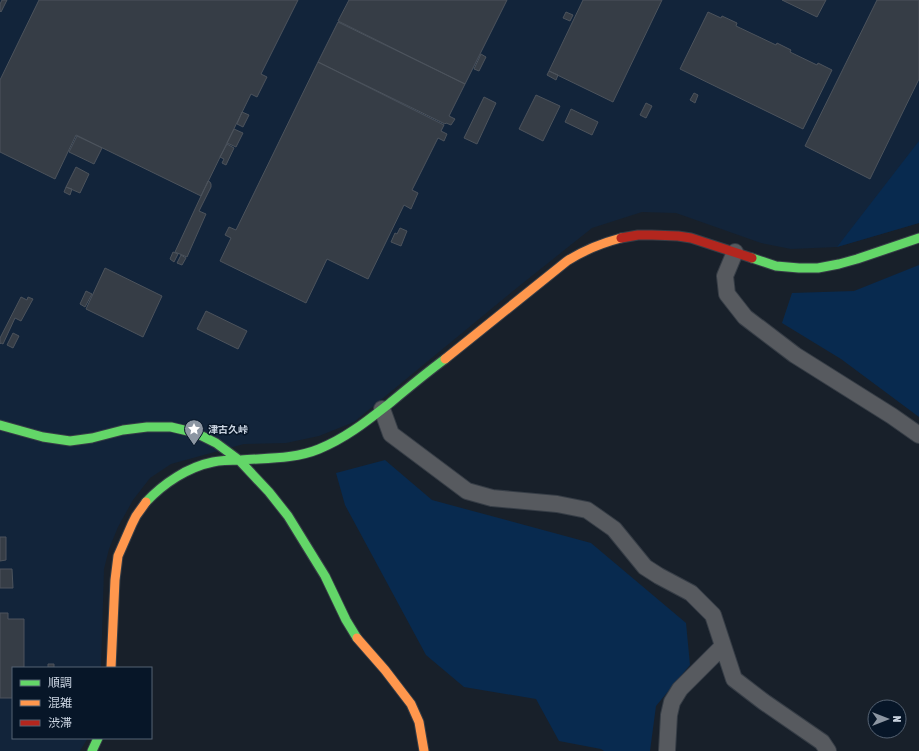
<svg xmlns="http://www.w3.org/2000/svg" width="919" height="751" font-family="'Asap Condensed','Noto Sans JP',sans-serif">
<rect width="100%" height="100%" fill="#18202a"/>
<path fill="#12243a" d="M0,0H919V223L837,247L791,249L761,243L676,213L642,212L592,228L513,291L354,422L319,436L286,443L244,444L171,464L150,478L133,500L118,527L109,549L104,569L101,668H13V738H88L80,751H0Z"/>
<path fill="#082a4f" d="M919,141V223L837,247Z
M919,265V417L841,359L782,323L792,293L854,291Z
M385,460L432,500L591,543L686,623L690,665L656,706L650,751H604L601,749L559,741L536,699L464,687L426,655L345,505L336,473Z"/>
<path fill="#363d46" stroke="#4c535c" d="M2,0H7L1,12L0,11V4Z
M39,0H298L261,74L267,77L257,97L251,94L201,196L76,135L55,179L0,152V80Z
M349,0H507L465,84L338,21Z
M583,0H662L613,102L549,71Z
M782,0H826L817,17Z
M877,0H919V79L870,179L805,146Z
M566,12L573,15L570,21L563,18Z
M708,12L721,18L722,16L737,23L736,26L776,45L777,43L791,50L790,52L817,65L818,63L832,70L803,129L680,69Z
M338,22L465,84L449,116L455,119L451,125L446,123L445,124L318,62Z
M481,54L486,57L479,71L474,69Z
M318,62L444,125L441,131L447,134L444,141L438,138L412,190L418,193L411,209L404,205L368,279L327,259L306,303L220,261L231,238L225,235L229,227L236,230Z
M549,71L558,75L556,80L547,75Z
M694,93L698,95L695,103L690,100Z
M536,95L560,106L543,141L519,129Z
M484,97L496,103L477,144L464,138Z
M646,103L652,106L646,118L640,115Z
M571,109L598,122L592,135L565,122Z
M242,112L249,115L243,127L237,124Z
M234,129L243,133L236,147L227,143Z
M77,136L102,148L94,164L69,152Z
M227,144L234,148L226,165L222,163L224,159L220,157Z
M76,167L89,174L80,193L66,187Z
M208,181L210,182L211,184V187L199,211L206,214L187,257L175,252Z
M66,187L72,189L70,195L64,192Z
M400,228L407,231L401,246L391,242L395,233L397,234Z
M173,252L178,254L174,262L170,259Z
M181,255L186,258L182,265L177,263Z
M105,268L162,296L143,337L86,309Z
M86,291L92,294L85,307L80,304Z
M21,297L27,300L28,297L33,299L21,321L15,318L3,344L1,343L0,344V338Z
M206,311L247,331L238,349L197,329Z
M13,333L19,336L13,348L7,345Z
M0,537H6V560L0,561Z
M0,569H12L13,588H0Z
M0,613H8V619H24V668H13V698H0Z
M48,664H54V668H48Z"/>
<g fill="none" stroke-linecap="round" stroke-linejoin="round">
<defs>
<path id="street" d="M735,252L725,276L727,294L745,317L795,355L892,416L919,435
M382,409L391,434L467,491L492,498L557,504L587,510L614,529L645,567L659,576L691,593L713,615L734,679L764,702L822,742L828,751
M667,751L669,715L672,702L680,689L723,646"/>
<path id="fast" d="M752,258L776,266L799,268H818L839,264L857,259L919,238
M0,425L43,437L70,441L92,438L123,430L147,427H171L188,431L202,436L216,443L239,460L269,492L288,516L325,576L346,620L357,638
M146,502C164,483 188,467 213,462C222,460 232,460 241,460C267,458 295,459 319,449C346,438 367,421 390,403C408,388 426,373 445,359
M92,751L98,738"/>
<path id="slow" d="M445,359L567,261C584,250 602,243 621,238
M357,638L385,670L411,704L419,722L424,751
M111,668L115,580L118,556L132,524L136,516L146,502"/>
<path id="jam" d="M621,238L638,235H652L678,236L691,238L752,258"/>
</defs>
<use href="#street" stroke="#363d46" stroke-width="18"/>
<use href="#fast" stroke="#363d46" stroke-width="11"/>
<use href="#slow" stroke="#363d46" stroke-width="11"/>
<use href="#jam" stroke="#363d46" stroke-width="11"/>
<use href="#street" stroke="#575a5f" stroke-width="16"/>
<use href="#fast" stroke="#63d668" stroke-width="9"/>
<use href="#slow" stroke="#ff974d" stroke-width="9"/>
<use href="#jam" stroke="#b3261e" stroke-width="9"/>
</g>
<defs>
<symbol id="sight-pin" viewBox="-11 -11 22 30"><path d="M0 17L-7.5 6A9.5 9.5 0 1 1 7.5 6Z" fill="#8c96a2" stroke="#071628"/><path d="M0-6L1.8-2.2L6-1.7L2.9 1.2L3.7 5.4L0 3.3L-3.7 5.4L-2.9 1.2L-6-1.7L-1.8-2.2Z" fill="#fff"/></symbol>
</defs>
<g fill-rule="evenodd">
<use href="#sight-pin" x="183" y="418" width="22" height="30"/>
</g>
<g text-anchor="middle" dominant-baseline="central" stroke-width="3" stroke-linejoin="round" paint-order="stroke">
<g font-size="10" font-weight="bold" fill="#cbd5e2" stroke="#071628" text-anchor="start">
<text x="208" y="429">津古久峠</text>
</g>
</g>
<rect x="12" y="667" width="140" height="72" fill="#071628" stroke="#556272"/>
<rect x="20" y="680" width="20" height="6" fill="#63d668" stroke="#556272"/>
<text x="48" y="687" font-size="12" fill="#cbd5e2">順調</text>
<rect x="20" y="700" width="20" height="6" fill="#ff974d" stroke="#556272"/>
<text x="48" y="707" font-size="12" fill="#cbd5e2">混雑</text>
<rect x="20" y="720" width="20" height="6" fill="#b3261e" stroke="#556272"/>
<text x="48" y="727" font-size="12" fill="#cbd5e2">渋滞</text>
<g transform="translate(887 719) rotate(90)"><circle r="19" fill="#071628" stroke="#556272"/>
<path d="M0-3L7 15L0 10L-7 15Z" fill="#8c96a2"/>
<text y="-6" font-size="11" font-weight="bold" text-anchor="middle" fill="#cbd5e2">N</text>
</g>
</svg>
